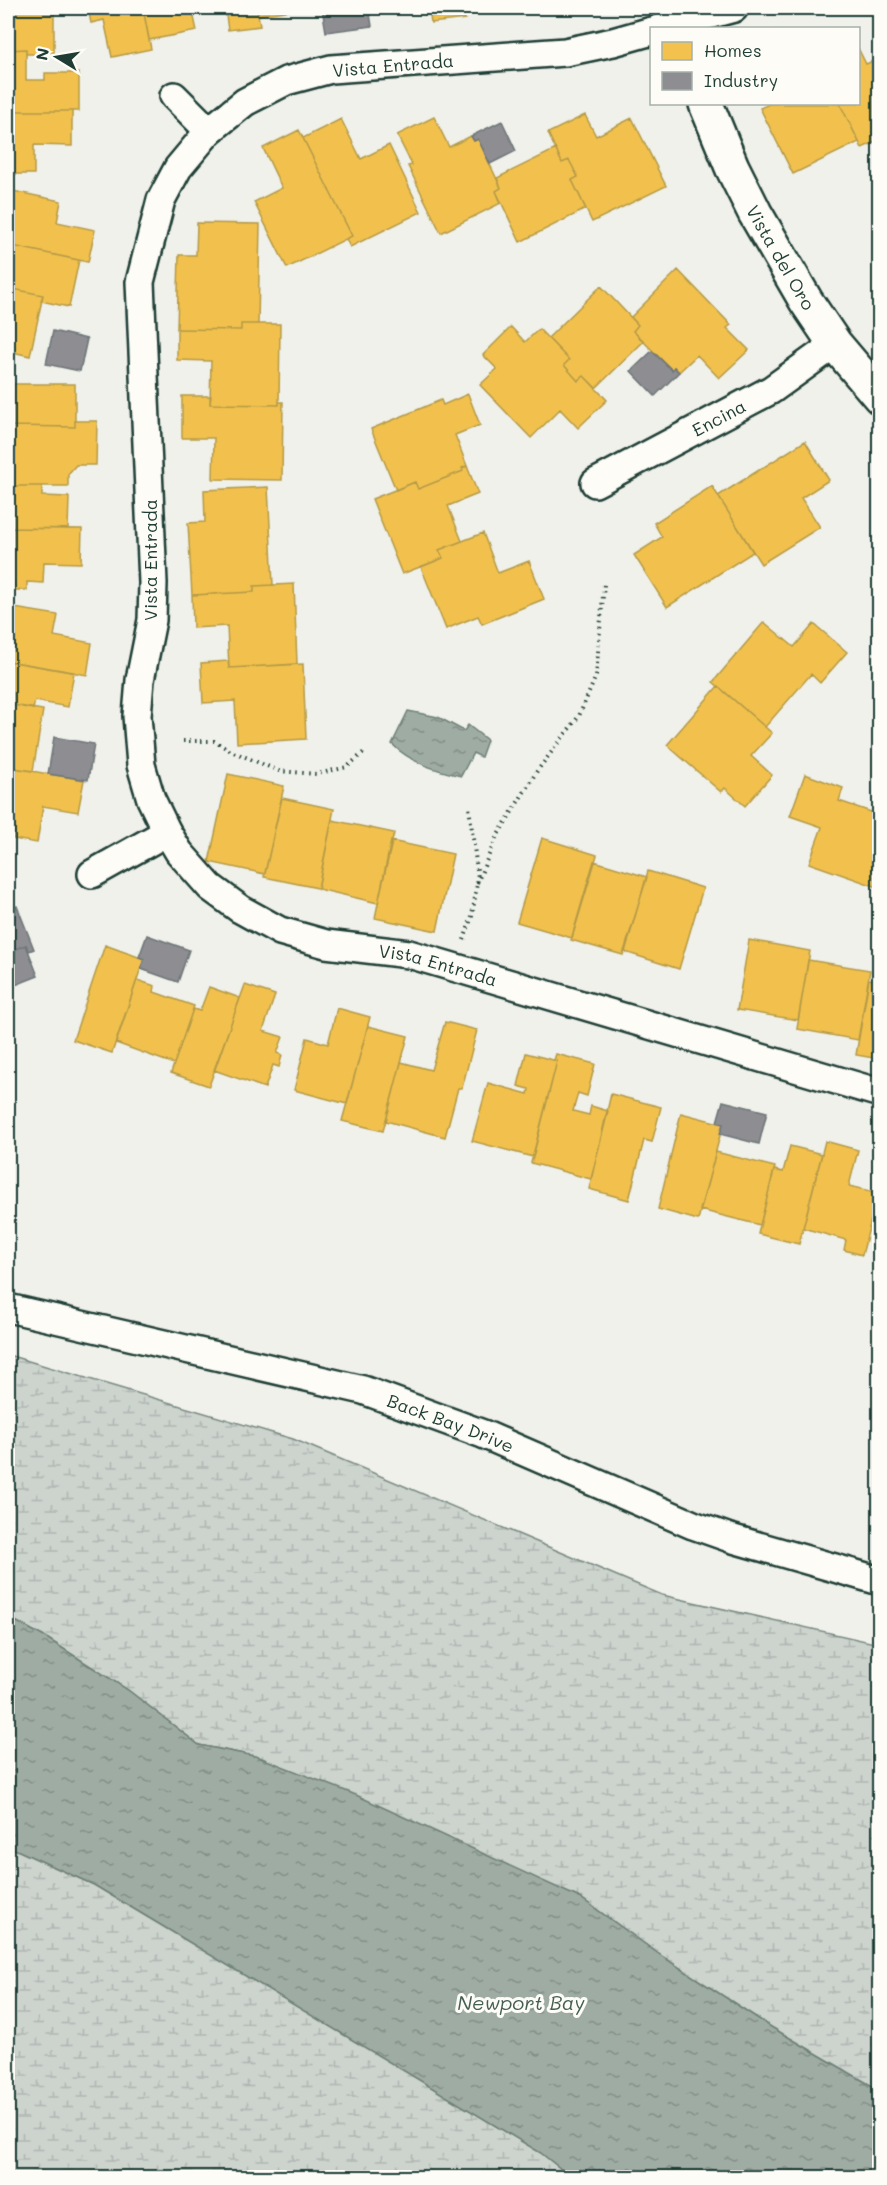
<svg xmlns="http://www.w3.org/2000/svg" width="887" height="2185" font-family="Mali,sans-serif">
<defs>
<pattern id="wetland-marsh" width="20" height="14" patternUnits="userSpaceOnUse" patternTransform="scale(1.5)"><rect width="20" height="14" fill="#cdd3cd"/><path d="M1 5h8M5 5V1M11 12h8M15 12V8" fill="none" stroke="#b0b6b1"/></pattern>
<pattern id="water-ripples" width="26" height="14" patternUnits="userSpaceOnUse" patternTransform="scale(1.5)"><rect width="26" height="14" fill="#9faca4"/><path d="M2 4q2-2 4 0t4 0M15 11q2-2 4 0t4 0" fill="none" stroke="#818d86"/></pattern>
</defs>
<rect width="100%" height="100%" fill="#f0f1eb"/>
<filter id="ink" filterUnits="userSpaceOnUse"><feTurbulence type="fractalNoise" baseFrequency=".0167" numOctaves="2"/><feDisplacementMap in="SourceGraphic" scale="12" xChannelSelector="R" yChannelSelector="G"/><feConvolveMatrix kernelMatrix="1 2 1 2 8 2 1 2 1" color-interpolation-filters="sRGB"/></filter>
<g filter="url(#ink)">
<path fill="url(#wetland-marsh)" stroke="#768880" stroke-width="1.5" d="M8,1355L293,1439L662,1595L879,1644V2090L771,2027L663,1957L582,1899L259,1757L199,1745L128,1690L48,1639L8,1617Z
M8,1846L94,1885L541,2153L571,2177L8,2178Z"/>
<path fill="url(#water-ripples)" stroke="#6c8077" stroke-width="1.5" d="M408,711L438,717L464,731L468,725L487,740L481,757L473,753L461,776C435,770 411,763 392,744Z
M8,1617L48,1639L128,1690L199,1745L259,1757L356,1795L582,1899L663,1957L771,2027L879,2090V2177H571L541,2153L94,1885L8,1846Z"/>
<path fill="#f2c14e" stroke="#b39946" stroke-width="1.5" d="M8,8H54V54H26V49L8,50Z
M88,8H143L151,49L112,57L104,20L91,23Z
M143,8H192L197,31L149,40Z
M225,8H257L260,26L228,30Z
M257,8H292L293,10L258,15Z
M429,8H463L465,19L431,23Z
M858,48L866,64L880,58V140L862,148L840,104H858Z
M26,49V80H45V73H79V111H8V50Z
M769,104H840L859,142L793,174L760,108Z
M8,111H72V146L34,145V174H8Z
M585,115L596,136L632,118L666,186L592,222L572,180L578,177L569,160L562,163L548,133Z
M434,117L449,147L471,136L474,141L478,139L501,188L496,191L501,203L441,233L408,166L412,165L397,135Z
M341,119L361,159L389,145L421,212L350,247L346,239L352,236L303,138Z
M299,130L352,236L287,268L254,202L282,188L263,148Z
M556,149L562,163L569,160L578,177L572,180L586,209L520,242L496,191L501,188L497,178Z
M8,190L61,201L57,222L95,230L88,262L8,245Z
M197,223L260,224L258,324H241V330L177,329L179,255H196Z
M8,245L79,260L69,307L41,301L43,295L8,288Z
M678,270L731,325L727,328L749,350L719,378L697,355L679,372L674,367L672,370L633,331L638,325L631,317Z
M601,286L638,325L633,331L644,341L596,388L584,376L578,381L564,365L569,360L548,338Z
M8,288L43,295L30,356L8,351Z
M241,324H280L279,405L210,404L211,361L177,360V329L241,330Z
M511,327L525,342L539,329L569,360L564,365L578,381L584,376L607,400L578,428L560,409L531,438L480,385L497,369L483,355Z
M8,384H75V427L8,426Z
M468,394L480,425L455,435L467,466L462,468L463,471L418,489L415,482L396,490L371,429L441,400L443,405Z
M182,396H211L210,404L279,405V402H283L282,480L213,479L214,438H182Z
M75,421H97L96,465H76L68,474V486H8V426L75,427Z
M805,441L829,480L801,498L820,527L761,564L718,496Z
M467,466L478,494L448,506L462,541L439,550L443,558L402,574L372,499L415,482L418,489L463,471L462,468Z
M8,486H42V496L69,497L68,529L8,528Z
M712,486L753,552L667,607L634,555L662,537L654,523Z
M268,487L273,585L254,586V592L192,595L188,523L205,522L204,490Z
M8,528L82,529L81,563L44,562L43,583L27,582V590H15L14,582H8Z
M483,533L498,573L529,561L544,599L482,624L478,616L446,629L421,567L443,558L439,550Z
M294,584L297,664L229,668L227,626L193,628L192,595L254,592V586Z
M8,607L58,615L54,636L92,643L87,675L8,661Z
M764,622L794,647L814,624L847,652L820,683L811,674L765,727L713,682Z
M8,661L74,672L68,707L35,701L33,709L8,704Z
M228,661L229,668L303,664L306,739L237,743L235,701L203,703L201,663Z
M718,686L772,733L751,756L772,775L745,806L725,788L721,792L667,745Z
M8,704L43,710L33,771L8,767Z
M8,767L84,780L78,812L43,806L37,843L13,839L14,831L8,830Z
M228,774L284,786L265,874L209,862Z
M805,774L843,788L839,801L880,815V888L809,863L822,827L790,816Z
M282,798L334,809L318,888L264,877Z
M332,820L394,833L378,903L318,889Z
M542,838L597,855L572,938L517,922Z
M391,841L453,854L437,931L375,918Z
M594,861L647,877L623,955L571,940Z
M648,871L703,888L679,969L625,952Z
M749,940L810,951L798,1020L737,1010Z
M105,945L144,959L112,1053L73,1040Z
M808,960L870,970L858,1040L797,1029Z
M869,979L880,981V1059L856,1055Z
M137,980L155,986L154,992L194,1006L174,1064L116,1043Z
M245,985L275,995L263,1031L283,1037L277,1053L282,1055L279,1067L273,1065L265,1088L214,1070Z
M209,987L240,998L209,1086L171,1073L193,1009L200,1011Z
M337,1008L370,1017L347,1104L294,1090L307,1038L328,1044Z
M445,1022L477,1030L462,1088H458L445,1137L386,1121L401,1062L431,1070Z
M368,1026L408,1036L383,1131L342,1121Z
M526,1053L557,1061L533,1157L472,1141L488,1083L528,1094L529,1089L518,1086Z
M556,1054L595,1064L587,1096L578,1093L573,1111L589,1115L591,1106L608,1111L591,1179L531,1163L557,1061L554,1060Z
M611,1094L661,1107L652,1142L644,1140L629,1200L589,1189Z
M681,1113L723,1124L698,1220L658,1209Z
M825,1141L858,1150L849,1186L878,1193L862,1255L844,1250L846,1240L803,1228Z
M790,1146L822,1154L799,1244L758,1234L774,1170L783,1172Z
M716,1152L775,1167L760,1225L700,1210Z"/>
<path fill="#8d8d92" stroke="#6c7576" stroke-width="1.5" d="M322,8H369L372,26L326,32Z
M502,121L516,151L490,164L478,139L474,141L471,136Z
M53,331L87,339L80,371L46,364Z
M652,351L672,370L674,367L679,372L655,396L631,371Z
M54,737L94,744L88,780L48,774Z
M17,906L34,949L29,951L26,945L8,952V910Z
M147,935L189,950L178,982L141,969L144,959L139,957Z
M26,945L38,976L8,988V952Z
M723,1101L767,1112L759,1144L720,1134L723,1124L717,1122Z"/>
<g fill="none" stroke-linecap="round" stroke-linejoin="round">
<defs>
<g id="minor">
<path d="M660,28L734,8"/>
<path id="s1" d="M652,31L613,42L565,52L331,69L286,81L245,102L209,131L178,168L161,200L140,282L153,583L152,620L140,680L137,716L141,765L151,799L167,832L179,852L210,887L240,909L280,931L326,944L409,954L880,1093"/>
<path d="M174,96L209,131"/>
<path id="s2" d="M595,483L771,390L835,344"/>
<path d="M92,874L167,832"/>
<path id="s3" d="M8,1308L363,1390L483,1434L693,1525L730,1538L880,1581"/>
</g>
<g id="tertiary">
<path d="M674,8L680,28"/>
<path id="s4" d="M706,104L732,167L755,213L806,301L835,344L880,397"/>
</g>
</defs>
<use href="#minor" stroke="#1f3d34" stroke-width="32"/>
<use href="#tertiary" stroke="#1f3d34" stroke-width="38"/>
<path stroke="#1f3d34" stroke-width="4" stroke-dasharray="1.5 4.5" stroke-linecap="butt" d="M183,741H214L231,751L279,771L317,774L347,767L364,752
M477,883L496,838L537,771L579,716L596,676L604,584
M464,940L472,916L478,878L469,807"/>
<use href="#minor" stroke="#fdfcf7" stroke-width="27"/>
<use href="#tertiary" stroke="#fdfcf7" stroke-width="33"/>
</g>
</g>
<g text-anchor="middle" dominant-baseline="central" stroke-width="6" stroke-linejoin="round" paint-order="stroke">
<g font-size="18" fill="#1f3d34" stroke="#fdfcf7">
<text transform="translate(393 65) rotate(-5)">Vista Entrada</text>
<text stroke="none"><textPath href="#s4" startOffset="171">Vista del Oro</textPath></text>
<text stroke="none"><textPath href="#s2" startOffset="140">Encina</textPath></text>
<text transform="translate(150 560) rotate(-90)">Vista Entrada</text>
<text stroke="none"><textPath href="#s1" startOffset="1504">Vista Entrada</textPath></text>
<text stroke="none"><textPath href="#s3" startOffset="458">Back Bay Drive</textPath></text>
</g>
<g font-size="20" font-style="italic" fill="#455e56" stroke="#fdfcf7">
<text x="521" y="2002">Newport Bay</text>
</g>
</g>
<rect width="887" height="2185" fill="none" stroke="#fdfcf7" stroke-width="30"/>
<rect x="15" y="15" width="857" height="2155" fill="none" stroke="#1f3d34" stroke-width="2" filter="url(#ink)"/>
<rect x="650" y="27" width="210" height="78" fill="#fdfcf7" stroke="#a4b0a9" stroke-width="1.5"/>
<rect x="662" y="42" width="30" height="18" fill="#f2c14e" stroke="#a4b0a9" stroke-width="1.5"/>
<text x="704" y="57" font-size="18" fill="#1f3d34">Homes</text>
<rect x="662" y="72" width="30" height="18" fill="#8d8d92" stroke="#a4b0a9" stroke-width="1.5"/>
<text x="704" y="87" font-size="18" fill="#1f3d34">Industry</text>
<g transform="translate(57 57) rotate(281)" stroke="#fdfcf7" stroke-width="4.5" paint-order="stroke">
<path d="M0-4.5L10 22L0 15L-10 22Z" fill="#1f3d34"/>
<text y="-9" font-size="16" font-weight="bold" text-anchor="middle" fill="#1f3d34">N</text>
</g>
</svg>
